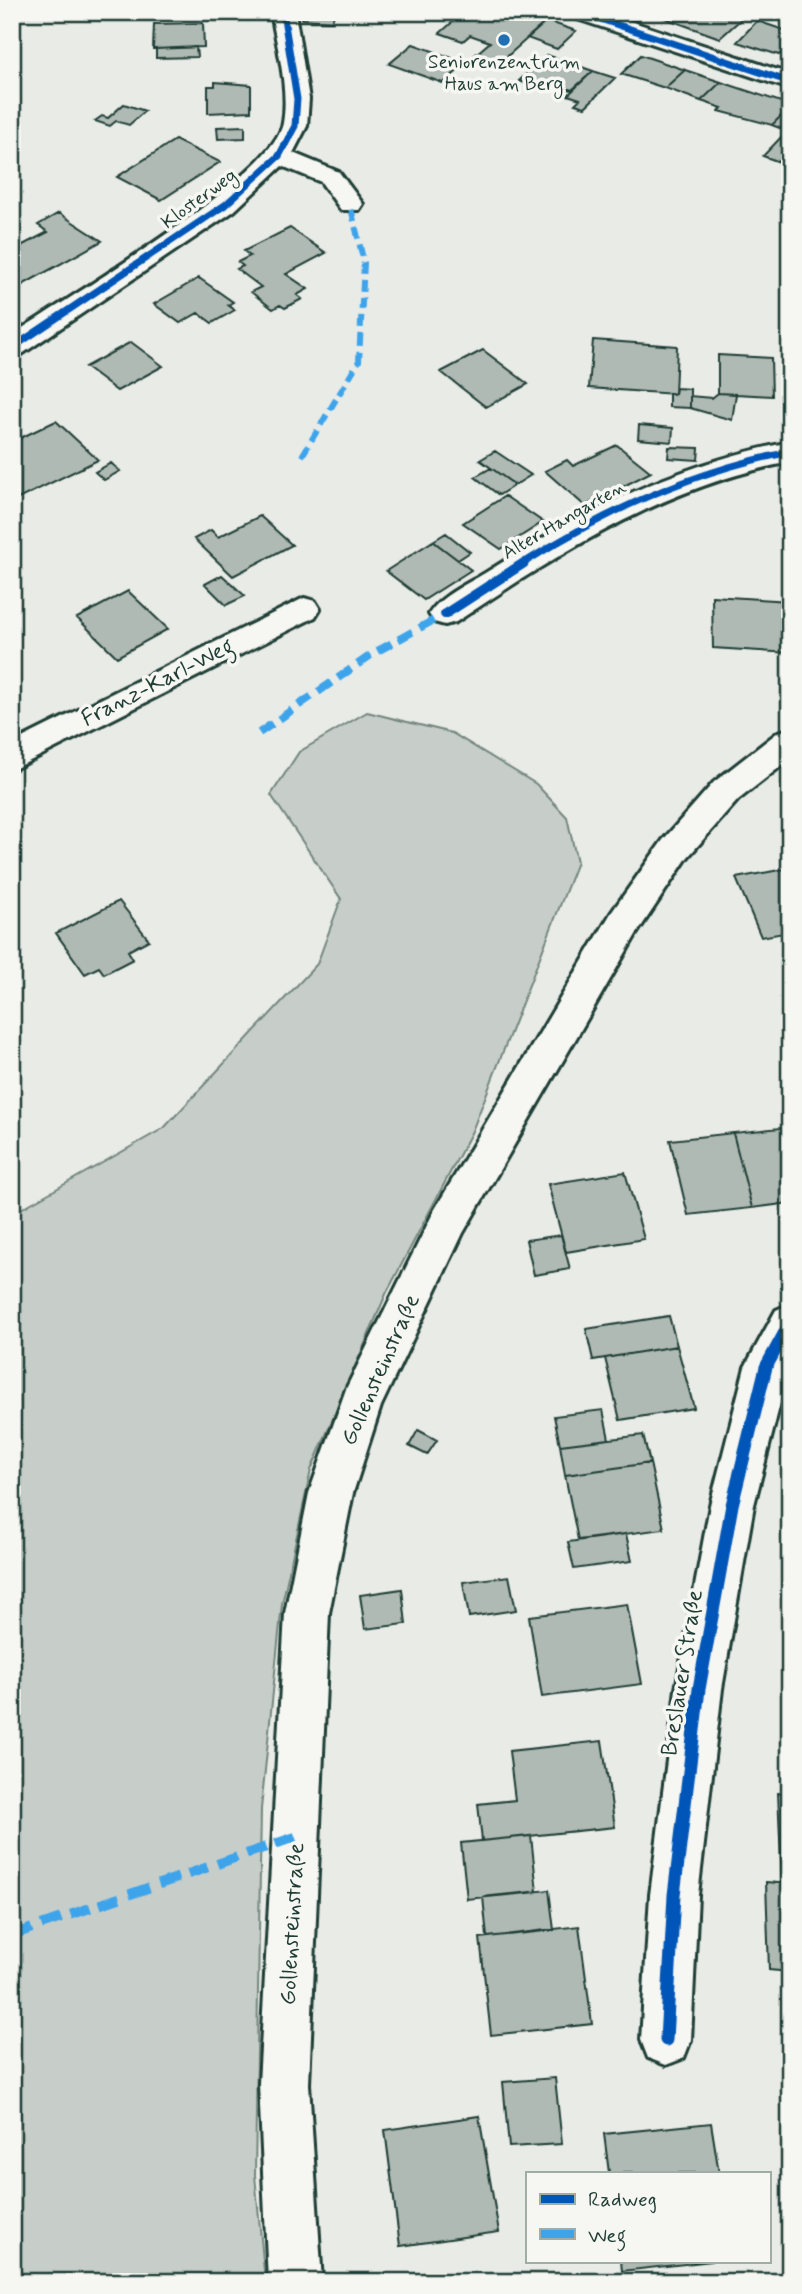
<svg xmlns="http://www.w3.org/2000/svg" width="802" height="2294" font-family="Mynerve,sans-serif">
<rect width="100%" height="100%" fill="#e9ebe7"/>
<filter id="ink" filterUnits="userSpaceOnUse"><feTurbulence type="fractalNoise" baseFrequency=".0143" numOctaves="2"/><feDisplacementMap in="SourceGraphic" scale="14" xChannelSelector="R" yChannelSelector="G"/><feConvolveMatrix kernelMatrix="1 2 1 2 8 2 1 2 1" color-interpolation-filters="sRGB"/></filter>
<g filter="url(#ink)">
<path fill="#c7cec9" stroke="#73867e" stroke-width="2" d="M367,712L452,733L536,784L567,817L577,862L472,1131L386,1294L311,1470L282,1604L261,1809L255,2175L265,2282H12V1214L164,1128L317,964L341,899L271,795L299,752Z"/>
<path fill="#b0bab5" stroke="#1f3d34" stroke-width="2" d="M190,12H225L220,19Z
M304,12H335L332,21L302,19Z
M431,12H519L547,21L494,68L469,60L490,42L470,35L463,41L440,33L455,20Z
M648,12H749L720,38Z
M547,21L576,31L557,49L527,38Z
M757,21L790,32V44L779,55L737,42Z
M203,23L204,47L153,49L154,24Z
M413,44L467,63L443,83L389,64Z
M196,47L197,57L156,58V49Z
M547,55L593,71L572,90L553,84L546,91L519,81Z
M641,55L685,70L665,88L621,74Z
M685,70L721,82L701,101L665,88Z
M593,71L615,78L585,107L575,104L580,99L568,95Z
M215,82L251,85V111L208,113V86H215Z
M721,82L790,105V107L772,125L719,111L722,108L701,101Z
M124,104L145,111L129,125L116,121L110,126L95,121L102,116L108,118Z
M790,107V132L772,125Z
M245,126V138L218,139L217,127Z
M787,131L790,132L788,165L763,156Z
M175,140L220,162L161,200L117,177Z
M59,213L102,241L15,289L12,287V247L15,249L48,232L38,225Z
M290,228L326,253L286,274L308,289L297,295L302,299L285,308L280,305L273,309L251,292L261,287L237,269L243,266L238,262L250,256L244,251Z
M199,278L233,302L228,305L235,310L212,323L198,313L180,323L154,304Z
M593,340L677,346L675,394L589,388Z
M131,342L163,366L117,391L85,367Z
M483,350L528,384L486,407L441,372Z
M718,355L771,358L772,396L718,393Z
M676,388L690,389V408L669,407V393L675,394Z
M718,393L736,394L732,420L690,408V396L712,398Z
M56,421L98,460L12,502V442Z
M639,425L673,428L672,442L638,439Z
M617,445L651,472L585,506L545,471L567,460L573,466Z
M669,447L699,448L698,460L668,458Z
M495,451L531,475L515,485L480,460Z
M111,463L120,471L104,480L95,472Z
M491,468L515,485L499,495L475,477Z
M505,496L543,522L501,549L463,523Z
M260,516L292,545L233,576L194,539L211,530L218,537Z
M446,533L470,552L458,560L433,541Z
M433,541L471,570L424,600L386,571Z
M222,575L245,596L226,605L205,584Z
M128,591L168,629L117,657L77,618Z
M712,596L790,601V653L713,648Z
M790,868V932L761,937L736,878Z
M119,901L149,940L128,951L133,959L104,974L99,967L85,974L56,933Z
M790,1127V1203L752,1208L733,1133Z
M733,1133L752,1208L688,1215L670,1140Z
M625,1172L644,1239L566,1252L548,1184Z
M561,1235L570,1269L534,1275L526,1240Z
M669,1316L677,1346L593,1360L586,1329Z
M677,1346L694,1408L620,1420L605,1358Z
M603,1410L609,1439L560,1445L554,1416Z
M418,1430L437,1440L427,1455L409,1446Z
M643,1435L650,1463L565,1475L560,1445Z
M650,1463L664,1529L578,1540L565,1475Z
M626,1534L632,1561L574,1569L568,1542Z
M509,1576L516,1610L469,1617L463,1582Z
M402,1589L406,1624L365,1629L360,1595Z
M627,1604L642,1684L542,1697L529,1616Z
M602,1741L615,1827L482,1841L478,1804L515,1800L509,1751Z
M778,1793L790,1794V1884L782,1883Z
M531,1836L537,1892L467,1899L461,1843Z
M766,1882L790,1884V1972L769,1970Z
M549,1890L554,1930L487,1937L483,1897Z
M579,1926L592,2024L491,2035L480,1938Z
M555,2078L562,2144L509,2147L503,2082Z
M479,2116L499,2232L400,2246L385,2130Z
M711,2123L719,2173H609L604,2134Z
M621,2261H712L622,2271Z"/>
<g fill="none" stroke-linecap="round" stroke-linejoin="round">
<defs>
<path id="minor" d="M271,12H295L309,99L307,126L293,153L339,172L363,204L359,210H341L321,182L282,166L234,211L22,354L12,357V335C64,300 273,177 283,123C289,88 277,47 271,12Z
M567,12H603L790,74V89L571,17Z
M790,442V462C662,487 563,551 456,622L445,625L434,622L429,614C440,596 467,584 485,573C584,511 674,465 790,442Z
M304,598L315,601L320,609L315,617L12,770V743Z
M790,729V759L738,800L687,858L637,933L463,1233L381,1406L353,1493L329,1613L309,2084L322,2282H268L259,2084L285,1613L309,1493L346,1389L435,1209L611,913L663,840L714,782L778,732Z
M790,1304V1364L754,1505L722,1689L698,1895L691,2040L684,2058L666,2065L648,2058L641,2040L650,1895L676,1689L710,1505L745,1367L776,1310Z"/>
</defs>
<use href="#minor" stroke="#1f3d34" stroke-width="6"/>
<use href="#minor" fill="#f6f6f2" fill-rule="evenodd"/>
<path stroke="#3da4eb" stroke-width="6" stroke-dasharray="12 6" stroke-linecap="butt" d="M302,456L359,361L364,263L350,204"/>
<path stroke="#3da4eb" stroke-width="8" stroke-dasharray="16 8" stroke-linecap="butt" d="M259,733L374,653L445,614"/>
<path stroke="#3da4eb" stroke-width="10" stroke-dasharray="21 10" stroke-linecap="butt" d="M12,1935L298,1836"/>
<defs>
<path id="cycleway-far2" d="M579,12L790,82
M12,348L225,205L279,156L295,126L297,99L283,12
M522,564C605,511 692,471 790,452"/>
<path id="cycleway-far1" d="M445,614L524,563"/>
<path id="cycleway" d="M666,2040L674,1895L699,1689L732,1505L766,1367L790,1323"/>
</defs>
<use href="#cycleway-far2" stroke="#f6f6f2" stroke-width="10"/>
<use href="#cycleway-far1" stroke="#f6f6f2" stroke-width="14"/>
<use href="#cycleway" stroke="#f6f6f2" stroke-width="18"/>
<use href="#cycleway-far2" stroke="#0057b8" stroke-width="7"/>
<use href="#cycleway-far1" stroke="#0057b8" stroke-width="10"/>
<use href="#cycleway" stroke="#0057b8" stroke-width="13"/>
</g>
</g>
<circle fill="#1f6fb2" stroke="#f6f6f2" stroke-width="2.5" cx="504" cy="40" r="7"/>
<g text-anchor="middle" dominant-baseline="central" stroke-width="7" stroke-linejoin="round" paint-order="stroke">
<g font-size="19" fill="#1f3d34" stroke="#f6f6f2">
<text x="504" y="62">Seniorenzentrum<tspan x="504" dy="22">Haus am Berg</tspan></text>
</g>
<g font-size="19" fill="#1f3d34" stroke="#f6f6f2">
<text transform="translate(199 199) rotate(-36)">Klosterweg</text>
<text transform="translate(564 520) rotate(-30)">Alter Hangarten</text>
</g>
<g font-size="23" fill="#1f3d34" stroke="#f6f6f2">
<text transform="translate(158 683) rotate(-27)">Franz-Karl-Weg</text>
<text transform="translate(381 1370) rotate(-66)">Gollensteinstraße</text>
<text transform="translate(683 1673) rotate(-81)">Breslauer Straße</text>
<text transform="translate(293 1924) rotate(-87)">Gollensteinstraße</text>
</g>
</g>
<rect width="802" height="2294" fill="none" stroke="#f6f6f2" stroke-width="42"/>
<rect x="21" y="21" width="760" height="2252" fill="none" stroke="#1f3d34" stroke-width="2.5" filter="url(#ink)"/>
<rect x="526" y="2172" width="245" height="91" fill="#f6f6f2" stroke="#a0aca6" stroke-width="2"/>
<rect x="540" y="2194" width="35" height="10" fill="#0057b8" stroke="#a0aca6" stroke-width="2"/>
<text x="588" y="2206" font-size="21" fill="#1f3d34">Radweg</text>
<rect x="540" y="2229" width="35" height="10" fill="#3da4eb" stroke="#a0aca6" stroke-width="2"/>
<text x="588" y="2242" font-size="21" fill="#1f3d34">Weg</text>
</svg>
